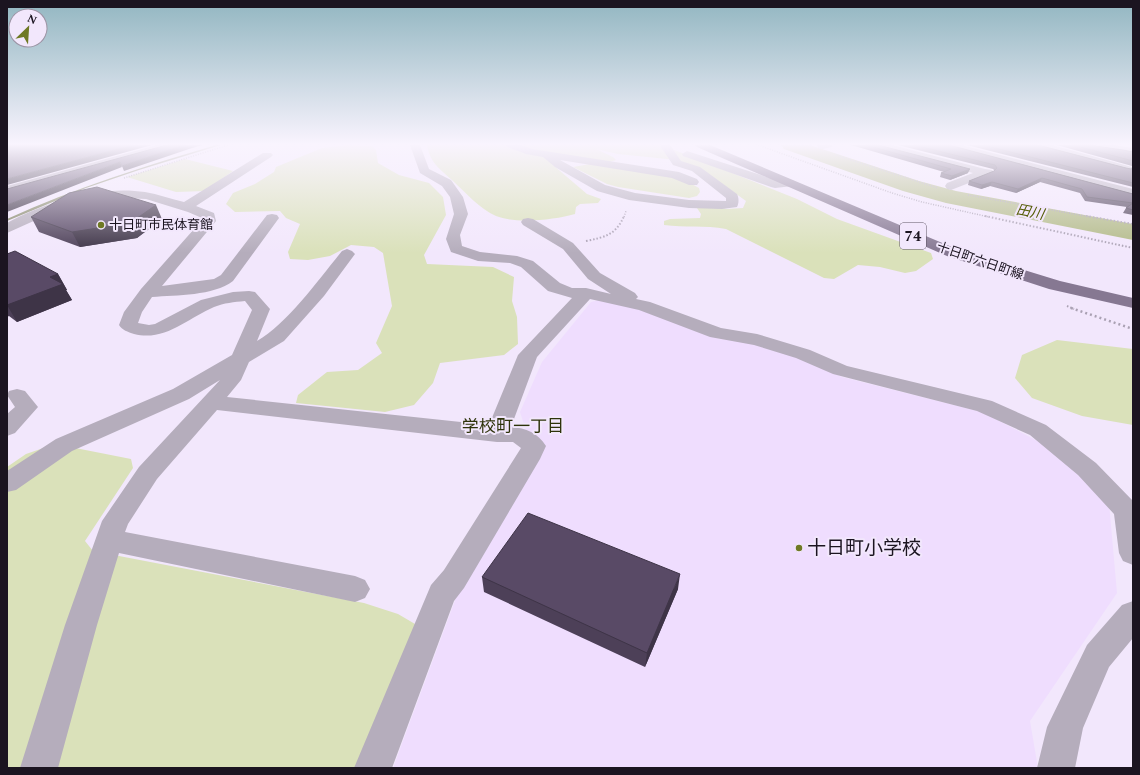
<svg xmlns="http://www.w3.org/2000/svg" width="1140" height="775" font-family="Spectral,'Noto Sans JP',serif">
<rect width="100%" height="100%" fill="#f2e7fc"/>
<path fill="#efddfe" d="M603,299L665,316L719,339L756,342L798,356L842,377L982,412L1045,445L1109,503L1117,593L1030,721L1038,768H393L456,598L535,459L520,412L542,362L591,302Z"/>
<path fill="#dae1ba" d="M348,145L372,146L376,150L378,163L399,175L429,183L443,197L446,215L424,255L427,264L493,267L514,277L512,301L517,317L518,344L504,355L440,363L433,383L414,405L385,412L296,403L298,395L327,372L358,370L382,353L376,343L392,306L383,253L374,247L351,245L330,256L308,260L290,259L288,252L300,224L286,218L280,211L235,212L226,204L233,193L255,184L274,172L276,167L322,148Z
M427,145H662L797,199L837,219L931,253L933,259L916,271L905,273L880,267L858,265L834,279L824,278L726,229C705,225 685,228 664,225V221L670,219L700,218L701,214L695,205L701,204L727,209L743,208L746,201L703,170L677,160L618,154L596,149L613,157L616,160L610,162L546,159L587,194L601,199L598,203L580,204L576,207L575,214C554,220 516,224 496,216C480,209 466,193 453,181C440,169 430,163 427,145Z
M185,159L233,171L205,191L176,192L127,177Z
M590,164L679,177L699,188L700,192L697,196L689,198L618,187L607,184L573,167Z
M1057,340L1133,349V425L1082,416L1032,398L1015,378L1022,355Z
M55,444L131,459L133,468L85,541L93,551L364,603L398,614L427,631L373,768H7V467L26,454Z"/>
<g fill="none" stroke-linecap="round" stroke-linejoin="round">
<path fill="#858868" fill-rule="evenodd" d="M216,145H221L139,170L86,188L60,199L7,221V219C75,188 145,166 216,145Z"/>
<path fill="#b2ba87" fill-rule="evenodd" d="M781,145H810L919,181L956,191L1133,224V240L946,203L903,191L784,149Z"/>
<path stroke="#aaa1b3" stroke-width="1.5" stroke-dasharray="1 1.5" stroke-linecap="butt" d="M758,145L892,193L922,202L989,217
M836,155L938,188
M124,178L228,145
M968,195L1091,217
M624,217L626,211"/>
<path stroke="#aaa1b3" stroke-width="2" stroke-dasharray="1.5 2" stroke-linecap="butt" d="M985,216L1133,248
M1086,216L1133,224
M586,241C605,237 616,235 624,216
M1067,306L1074,309"/>
<path stroke="#aaa1b3" stroke-width="2.5" stroke-dasharray="2 3" stroke-linecap="butt" d="M1071,308L1133,329"/>
<path fill="#b5adbc" fill-rule="evenodd" d="M157,145H174L173,147L7,194V186Z
M410,145H420L429,169L451,180L463,197L468,214L460,235L462,246L480,252L517,256L533,261L560,283L572,288H586L611,294L588,279L563,249L523,225L521,222L523,219L528,218L533,219L573,243L600,273L635,293L638,297L636,299L650,302L721,328L757,334L810,350L847,366L992,401L1046,425L1096,463L1133,501V565L1123,561L1119,553L1114,514L1078,475L1030,435L977,411L833,374L796,358L754,345L710,337L639,310L590,299L537,357L511,427C526,428 538,433 546,446L540,459L464,588L454,601L392,768H354L431,585L444,570L521,448L513,442H497L217,410L157,479L128,524L125,532L355,576L365,580L370,589L365,598L355,602L119,553L97,625L58,768H20L65,625L102,521L139,467L220,380L189,399L72,451L16,490L7,492V471L56,439L173,389L232,355L252,310L245,301C234,302 224,303 214,307C188,318 165,342 134,334C128,332 122,330 119,325L124,312L141,289L202,220V218L188,212L146,199L126,198L109,199L91,201L58,210L7,233V223C45,202 101,185 145,192C158,194 171,199 184,202L263,153H271L273,155L271,157L196,206L214,213L216,221L162,286L214,279L221,275L267,215L272,214L277,215L279,218L233,281C213,296 177,295 152,297L142,312L138,323L149,325L155,324L201,300L233,292L249,291L255,292L270,309L257,341C288,323 319,279 342,251L347,249L352,251L355,254L324,296L284,341L249,362L241,380L227,397L489,425L518,355L572,298L548,291L521,267L510,263L478,261L451,252L446,239L454,214L450,197L442,186L420,173Z
M506,145H521L532,149L679,172L697,179L699,182L697,185H689L672,178L560,160L605,185L635,193L689,200L726,201V198L692,171L673,165L661,147L662,145H670L681,161L700,167L737,194C739,198 739,203 737,207L722,209L689,208L629,200L597,191L555,167L543,157L526,154L507,147Z
M817,145H833L832,147L822,149L818,148Z
M875,145H892L985,169L992,170L994,172L992,174L951,190L947,189L945,186L947,183L973,173L876,147Z
M944,145H961L1133,189V197L945,147Z
M1035,145H1052L1132,167L1133,170L1128,172L1124,171L1036,147Z
M1089,145H1114L1133,148V154L1094,148Z
M687,151L776,180H793L795,183L793,186L775,188L771,187L683,156L682,154Z
M17,389L25,391L38,407L15,433L7,436V414L15,407L7,395L9,391Z
M1133,601V638L1109,667L1083,728L1075,768H1037L1047,727L1087,645L1122,605Z"/>
<path fill="#867892" fill-rule="evenodd" d="M695,145H710L959,250L1060,281L1133,298V308L1049,289L947,256L697,147Z"/>
</g>
<path fill="#4d4058" d="M851,145H878L968,173L950,180L940,177L941,173L944,172Z
M898,145H949L1133,194V215L1123,213L1126,208L1127,207L1085,201L1080,193L1040,182L1016,193L990,186L981,189L968,185L969,181L995,171L993,169Z
M967,145H1038L1126,168L1131,169L1133,168V187Z
M1057,145H1094L1096,146L1133,152V167L1132,166Z
M31,217L162,219L137,238L80,247L39,232Z
M7,254L58,274L67,290H66L72,300L17,322L9,316L7,317Z
M482,577L678,589L645,667L484,592Z"/>
<path fill="#3e3447" d="M133,145H152L7,185V179Z
M184,145H202L189,149L124,171L122,166Z
M120,162L122,167L7,212V205Z
M970,169L968,173L950,180L952,176Z
M1042,178L1040,182L1016,193L1018,189Z
M992,182L990,186L981,189L982,185Z
M156,205L162,219L137,238L80,247L72,232Z
M58,274L67,290H66L72,300L17,322L7,305L50,277Z
M680,574L678,589L645,667L647,653Z"/>
<path fill="#594a66" stroke="#3e3447" d="M7,145H133L7,179Z
M167,145H184L122,166L120,162L7,205V189Z
M866,145H878L970,169L952,176L941,173L951,169Z
M914,145H949L1133,194V210L1126,208L1133,203L1087,197L1082,189L1042,178L1018,189L992,182L982,185L969,181L994,171L997,168L995,165Z
M983,145H1038L1126,168L1131,169L1133,168V183Z
M1073,145H1094L1096,146L1123,150L1133,152V161Z
M97,187L156,205L130,223L72,232L31,217L69,193Z
M15,251L58,274L50,277L63,284L7,305V254Z
M528,513L680,574L647,653L482,577Z"/>
<linearGradient id="sky" x2="0" y2="1"><stop stop-color="#92b6c1"/><stop offset="0.57" stop-color="#f9f4fe"/><stop offset="1" stop-color="#f9f4fe" stop-opacity="0"/></linearGradient>
<rect width="1140" height="253" fill="url(#sky)"/>
<g fill="#6f7924" stroke="#f2e7fc" stroke-width="1.5">
<circle cx="101" cy="225" r="4"/>
<circle cx="799" cy="548" r="4"/>
</g>
<g text-anchor="middle" dominant-baseline="central" stroke-width="4" stroke-linejoin="round" paint-order="stroke">
<g font-size="13" fill="#1b1420" stroke="#f2e7fc" text-anchor="start">
<text x="109" y="225">十日町市民体育館</text>
</g>
<g font-size="13" fill="#1b1420" stroke="#f2e7fc">
<text transform="translate(980 261) rotate(19)">十日町六日町線</text>
</g>
<g font-size="14" font-style="italic" fill="#545c04" stroke="#f2e7fc">
<text transform="translate(1030 212) rotate(11)">田川</text>
</g>
<rect fill="#f2e7fc" stroke="#5c5362" stroke-width="1" x="900" y="223" width="26" height="26" rx="3"/>
<g font-size="15" font-weight="bold" fill="#1b1420">
<text x="913" y="236">74</text>
</g>
<g font-size="17" fill="#2e330a" stroke="#f2e7fc">
<text x="513" y="427">学校町一丁目</text>
</g>
<g font-size="19" fill="#1b1420" stroke="#f2e7fc" text-anchor="start">
<text x="807" y="548">十日町小学校</text>
</g>
</g>
<rect width="1140" height="775" fill="none" stroke="#1b1420" stroke-width="16"/>
<g transform="translate(28 28) rotate(25)"><circle r="19" fill="#f2e7fc" stroke="#9c93a4"/>
<path d="M0-3L7 15L0 10L-7 15Z" fill="#6f7924"/>
<text y="-6" font-size="11" font-weight="bold" text-anchor="middle" fill="#1b1420">N</text>
</g>
</svg>
